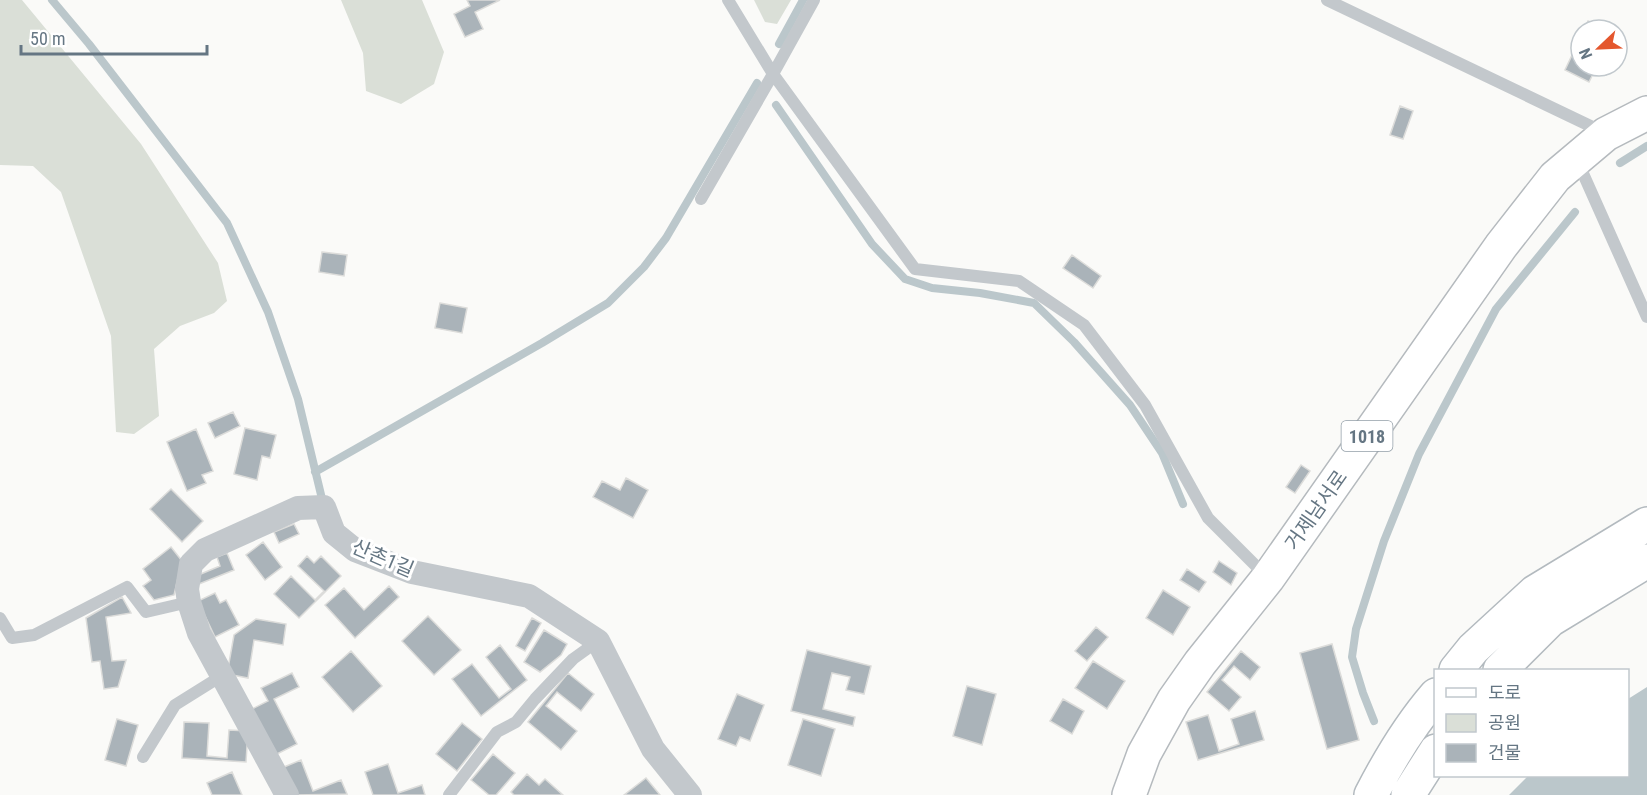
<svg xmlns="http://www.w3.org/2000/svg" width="1647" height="795" font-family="'Roboto Condensed','Noto Sans KR',sans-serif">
<rect width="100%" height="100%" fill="#fafaf8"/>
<path fill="#dadfd7" d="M0,0H22L141,144L218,263L227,301L214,313L180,326L154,349L159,416L134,434L116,432L111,336L61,192L33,166L0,165Z
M341,0H422L444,52L434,84L401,104L366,91L363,53Z
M754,0H791L777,24L765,22Z"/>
<path fill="#bbc7cb" d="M1647,687V795H1509L1528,776H1628V699Z"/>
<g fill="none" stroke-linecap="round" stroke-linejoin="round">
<path stroke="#bbc7cb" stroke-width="8" d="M52,0L89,44L227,223L268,312L298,399L323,503
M779,44L803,0
M776,105L872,244L905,279L932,288L980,293L1034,303L1074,342L1130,405L1162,453L1183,504
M1620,163L1647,146
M315,472L542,343L608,303L644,267L666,238L757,83
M1374,721L1363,693L1352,657L1356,629L1384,541L1419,454L1496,309L1575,212"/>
</g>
<path fill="#aab3b9" stroke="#dcdcda" stroke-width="1.5" d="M467,0H500L475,12L483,29L465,37L454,14L470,6Z
M1588,21L1606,30H1584Z
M1581,36V66H1610L1606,75L1595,70L1589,82L1565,70Z
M1400,106L1413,111L1403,139L1390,135Z
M322,252L347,255L344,276L319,272Z
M1072,255L1101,276L1093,288L1063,268Z
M440,303L467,308L462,333L435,328Z
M233,412L240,426L215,438L208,423Z
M245,428L276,435L270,458L262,456L257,480L234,474Z
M196,429L213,471L202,475L206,483L187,491L167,442Z
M1301,465L1310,471L1295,493L1286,487Z
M626,478L648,490L633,518L593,497L602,481L620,490Z
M171,489L203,521L182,542L150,509Z
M294,524L299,534L279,543L274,532Z
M263,542L282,567L265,580L246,555Z
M171,547L182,561L174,595L154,600L143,586L151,580L143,569Z
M227,553L234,570L199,584L196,576L220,566L217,557Z
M307,556L314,563L321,556L341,576L299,618L274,594L291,576L315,600L324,591L298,566Z
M1219,561L1237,573L1231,585L1213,572Z
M1187,569L1206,582L1199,592L1180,580Z
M389,586L399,597L355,638L325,605L344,588L364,610Z
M1163,590L1190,607L1173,635L1146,618Z
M215,593L220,603L226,600L239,625L215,637L198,601Z
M122,597L131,613L106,617L112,661L126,660L118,687L104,689L100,661L92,662L86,618Z
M428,616L461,650L434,675L402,641Z
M532,618L541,623L525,651L516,646Z
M256,619L286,624L283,645L254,640L248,678L227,674L234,635Z
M1096,627L1108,637L1087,661L1075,651Z
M544,630L567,644L561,655L540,672L524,662Z
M1332,644L1359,740L1327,749L1300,653Z
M500,645L527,680L481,716L452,679L472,664L499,698L511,689L486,657Z
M807,650L871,666L864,694L846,690L850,677L832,673L823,709L855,717L853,726L791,711Z
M351,651L382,686L353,712L322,677Z
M1241,651L1260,667L1250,680L1234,666L1222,680L1241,697L1229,711L1207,692Z
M1093,661L1125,681L1107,709L1075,688Z
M292,673L299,687L274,699L297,744L275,755L252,709L268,701L261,688Z
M568,673L594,694L581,711L557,692L546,706L577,731L561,750L528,722Z
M967,686L996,694L982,745L953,736Z
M737,694L764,705L750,741L740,737L736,746L718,739Z
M1063,699L1084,711L1072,734L1050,721Z
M1255,711L1264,740L1198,760L1186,722L1208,715L1219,751L1239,744L1231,719Z
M117,719L138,725L126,766L105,760Z
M803,719L835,729L821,776L788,765Z
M184,722L209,723L207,756L227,758L229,730L248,731L246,762L182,758Z
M462,723L482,739L457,771L436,754Z
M493,754L515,773L496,795H489L471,780Z
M301,760L313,791L341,780L347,794L295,795L284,767Z
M388,764L398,793L422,785L425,795H373L365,772Z
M232,772L242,795H212L207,783Z
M527,774L539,785L545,779L563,795H514L511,792Z
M646,778L660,795H624Z"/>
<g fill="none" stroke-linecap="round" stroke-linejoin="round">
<defs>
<path id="secondary" d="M1456,670L1473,649L1535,592L1647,524
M1500,670L1550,620L1647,561
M1371,795C1389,760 1410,725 1436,695
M1408,795L1436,751"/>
<path id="primary" d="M1129,795L1144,754L1174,700L1200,663L1268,578L1501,246L1555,177L1606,134L1647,113"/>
</defs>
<use href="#secondary" stroke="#b3babf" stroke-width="36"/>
<use href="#primary" stroke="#b5babe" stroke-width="36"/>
<path stroke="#c3c8cc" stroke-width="12" d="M728,0L773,74L915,269L1019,281L1084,325L1145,405L1208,518L1267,577
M1327,0L1605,133
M1577,160L1647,317
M701,199L773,74L814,0
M0,618L12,638L34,635L127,587L146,612L189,602
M143,757L175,705L223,675
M449,795L497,732L516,722L535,699L573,659L598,641"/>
<path stroke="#c3c8cc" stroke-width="24" d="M287,795L199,633L189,602L187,589L191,564L205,550L298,508L324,507L334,533L355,550L412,572L529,596L598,641L653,749L690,795"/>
<use href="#secondary" stroke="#fff" stroke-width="33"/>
<use href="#primary" stroke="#fff" stroke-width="33"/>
</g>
<g text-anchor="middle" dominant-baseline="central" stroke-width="6" stroke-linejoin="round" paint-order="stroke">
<rect fill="#fff" stroke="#939fa8" stroke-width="1.5" x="1341.5" y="421" width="51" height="30" rx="4.5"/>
<g font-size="18" font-weight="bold" fill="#657683">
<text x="1367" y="436">1018</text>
</g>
<g font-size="20" fill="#657683" stroke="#fff">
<text transform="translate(1316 510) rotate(-55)">거제남서로</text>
<text transform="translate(383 558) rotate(23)">산촌1길</text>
</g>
</g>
<rect x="1434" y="669" width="195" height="108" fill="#ffffff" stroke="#c1c8cd" stroke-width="1.5"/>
<rect x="1446" y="688" width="30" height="9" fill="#ffffff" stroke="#c1c8cd" stroke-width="1.5"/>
<text x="1488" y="699" font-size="18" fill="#657683">도로</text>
<rect x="1446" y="714" width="30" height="18" fill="#dadfd7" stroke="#c1c8cd" stroke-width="1.5"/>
<text x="1488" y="729" font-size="18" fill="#657683">공원</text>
<rect x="1446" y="744" width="30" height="18" fill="#aab3b9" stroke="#c1c8cd" stroke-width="1.5"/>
<text x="1488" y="759" font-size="18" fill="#657683">건물</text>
<g transform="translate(1599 48) rotate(247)"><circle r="28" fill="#ffffff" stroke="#c1c8cd" stroke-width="1.5"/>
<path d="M0-4.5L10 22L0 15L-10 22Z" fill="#e4572e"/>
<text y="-9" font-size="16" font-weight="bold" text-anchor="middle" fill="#657683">N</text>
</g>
<path d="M21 45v9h186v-9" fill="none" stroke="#657683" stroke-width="3"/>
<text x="30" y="45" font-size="18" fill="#657683" stroke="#ffffff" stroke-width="4.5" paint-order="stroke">50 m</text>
</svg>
